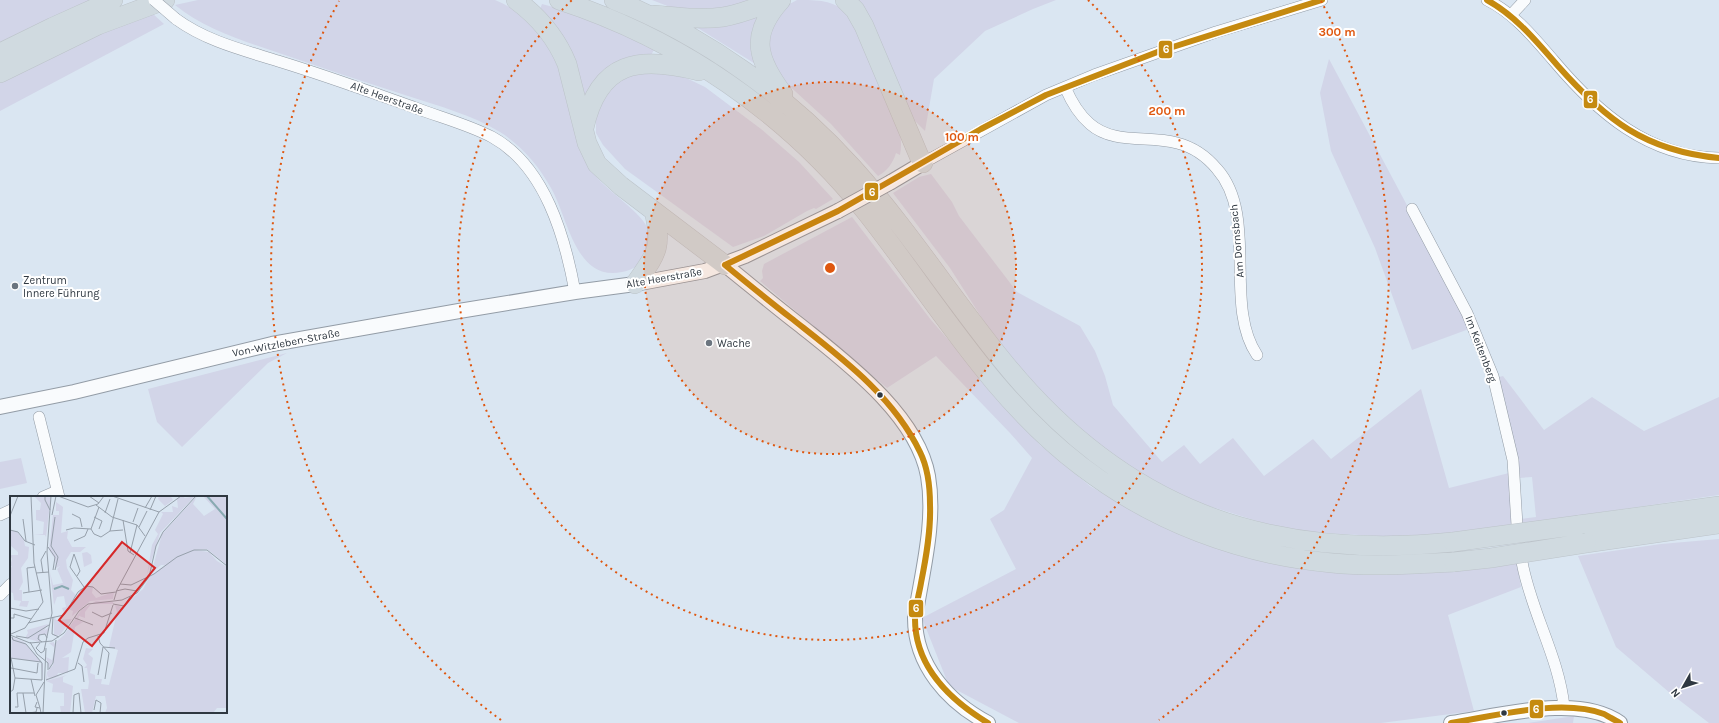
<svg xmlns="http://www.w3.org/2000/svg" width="1719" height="723" font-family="Karla,sans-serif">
<rect width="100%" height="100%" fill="#dae6f2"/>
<path fill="#d2d5e8" d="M0,0H92L29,28L0,43Z
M198,0H495C514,8 527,18 541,34C545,38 550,42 553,47C557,56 559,67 562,77C569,97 575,117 581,137C585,149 587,165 595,175C608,193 650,216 650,237C650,241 648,246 646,249C641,263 637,269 622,272C575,282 568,217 551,188C539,166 521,145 500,132C472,115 439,106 408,96C364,82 320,67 276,52C240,40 205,29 175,5Z
M652,0H760L715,12L670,7Z
M797,0C820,0 831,0 848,13L898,126C901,136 902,144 900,155L896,153C893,163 887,171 878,176L831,124L784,81L776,71L767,39L784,7Z
M855,0H1056L1033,9L985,31L934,79L925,131L912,118Z
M542,4L564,10L655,48L650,57L585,104L539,12Z
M152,13L164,24L0,111V82L77,43Z
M758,17L757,65L693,25Z
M1329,59L1465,314L1469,329L1412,350L1375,248L1331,151L1320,93Z
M641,72L680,75L705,87L761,129L799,162L833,199L816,209L814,208L807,211L764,236L733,247L625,169L603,145L596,133V116L599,104L617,81Z
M931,174L952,202L959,216L1017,292L1080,326L1095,351L1105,376L1113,405L1162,462L1184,445L1200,464L1233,438L1264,476L1313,439L1331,459L1421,389L1449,488L1509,473L1514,525L1411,538L1289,531L1190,500L1121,463L1068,421L999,345L950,268L893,193L919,177Z
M852,217L931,320L1040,445L1090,486L1126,507L1166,528L1291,567L1314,571L1362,574H1397L1517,563L1521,587L1448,615L1474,711L1381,723H1019L949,686L922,618L1016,569L990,519L1004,510L1032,458L1010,433L936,356L887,388L760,281L763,278L762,271L764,264Z
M287,353L268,363L182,447L157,422L148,389Z
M1503,376L1544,430L1592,397L1644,431L1719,397V495L1521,524L1520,519L1536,517L1532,477L1519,478L1496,378Z
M21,458L27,483L0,489V462Z
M1719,539V723H1709L1670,693L1616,647L1578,556L1661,544Z
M1574,716L1573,723H1528Z"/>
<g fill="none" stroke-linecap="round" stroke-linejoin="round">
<defs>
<path id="minor" d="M1487,0C1515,14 1534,38 1554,61C1597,112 1648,157 1719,158
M1511,15L1525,0
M176,19C206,41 243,50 278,61C324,75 368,91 413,107C439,117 467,124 492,137C545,166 565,237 575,292
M1065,87C1071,101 1078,114 1090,124C1114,145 1149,135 1177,143C1193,147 1207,157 1217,169C1259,216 1223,305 1257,355
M923,163L1046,95L1094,75L1216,32L1322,0
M1412,209L1467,313L1493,376L1513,460L1517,525
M39,417L59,497
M43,497L57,491
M0,515L11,510
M1522,562C1531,612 1559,657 1564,707
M0,595L11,584"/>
<path id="tertiary" d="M891,182L923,163
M725,265C750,285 775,306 801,326C847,363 917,415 928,476C936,522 922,572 915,618C915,665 948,702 988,723
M0,407L74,392L272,344L459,311L575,292L635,284L705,271L745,256L838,211
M1451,723C1499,716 1579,693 1620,723"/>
<path id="trunk" d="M516,0C539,17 556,37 567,64L587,143L597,164L621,186L725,265
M559,0C679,39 787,113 866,212C934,298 992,399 1081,466C1154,522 1241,555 1332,563C1373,567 1414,564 1454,562
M614,0C705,36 788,96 853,168C907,228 951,297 1002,360C1121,508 1265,561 1453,542
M781,0C749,35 757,59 783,94
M845,0L855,10L864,26L919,156L923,163
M655,15C678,17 701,20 723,17C742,14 759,6 777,0
M0,53L53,27L113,0
M0,73L98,25L165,0
M584,128C599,60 639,56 699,71
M635,284C656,254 663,249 654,211
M1579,525L1719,506
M1586,543L1719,524"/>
</defs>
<use href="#minor" stroke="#939ca6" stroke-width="12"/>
<use href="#tertiary" stroke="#939ca6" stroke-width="16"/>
<use href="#trunk" stroke="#bcc3c9" stroke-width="20"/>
<use href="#minor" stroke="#f9fbfd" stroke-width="11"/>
<use href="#tertiary" stroke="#f9fbfd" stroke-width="14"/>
<use href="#trunk" stroke="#d0dae0" stroke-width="19"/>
<defs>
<path id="minor-bridge" d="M154,0L176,19"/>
<path id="tertiary-bridge" d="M838,211L891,182"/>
<path id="trunk-bridge" d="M1453,542L1579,525
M1454,562L1491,558L1586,543"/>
</defs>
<use href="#minor-bridge" stroke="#939ca6" stroke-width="12" stroke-linecap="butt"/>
<use href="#tertiary-bridge" stroke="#939ca6" stroke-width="16" stroke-linecap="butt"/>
<use href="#trunk-bridge" stroke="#bcc3c9" stroke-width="20" stroke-linecap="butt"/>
<use href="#minor-bridge" stroke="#f9fbfd" stroke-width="11"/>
<use href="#tertiary-bridge" stroke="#f9fbfd" stroke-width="14"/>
<use href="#trunk-bridge" stroke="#d0dae0" stroke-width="19"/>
<defs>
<path id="bus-1" d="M1487,0C1516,16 1536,41 1558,66C1606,120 1645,151 1719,158
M725,265L838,211L981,129L1046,95L1160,51L1322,0
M725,265C747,283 769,301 791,318C839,356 893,395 920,452C928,468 930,487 930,505C931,531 926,558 921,583C919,595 915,607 915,619C915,667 950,700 988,723
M1451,723C1494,716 1562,698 1604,714C1609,717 1615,720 1620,723"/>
</defs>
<use href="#bus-1" stroke="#fff" stroke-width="9"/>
<use href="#bus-1" stroke="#c58a10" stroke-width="6"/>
</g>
<circle cx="830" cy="268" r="186" fill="#df570f" fill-opacity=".12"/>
<g fill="none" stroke="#df570f" stroke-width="2" stroke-dasharray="2 4">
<circle cx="830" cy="268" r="186"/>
<path d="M1088 0A372 372 0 1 1 572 0"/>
<path d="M501 720A559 559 0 0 1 339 1M1321 1A559 559 0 0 1 1159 720"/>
</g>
<g fill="#6b757f" stroke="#fff" stroke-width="1.5">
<circle cx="15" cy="286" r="4"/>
<circle cx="709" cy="343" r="4"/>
</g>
<g fill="#2f3841" stroke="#fff" stroke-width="1.5">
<circle cx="880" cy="395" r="3.5"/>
<circle cx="1504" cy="713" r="3.5"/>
</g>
<g text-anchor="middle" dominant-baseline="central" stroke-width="4" stroke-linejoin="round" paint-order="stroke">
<g font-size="11" fill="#2f3841" stroke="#fff">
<text transform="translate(387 98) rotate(20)">Alte Heerstraße</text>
<text transform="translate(1237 241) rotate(-95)">Am Dornsbach</text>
<text transform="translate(664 278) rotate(-10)">Alte Heerstraße</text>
<text transform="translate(286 343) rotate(-11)">Von-Witzleben-Straße</text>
<text transform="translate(1481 349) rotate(69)">Im Keitenberg</text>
</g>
<g font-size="11" fill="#2f3841" stroke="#fff" text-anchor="start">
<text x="23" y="280">Zentrum<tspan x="23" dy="13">Innere Führung</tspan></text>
<text x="717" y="343">Wache</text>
</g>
</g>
<g transform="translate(10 496)">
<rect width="217" height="217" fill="#dae6f2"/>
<path d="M24,0H41L36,41L35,39H24L33,38L34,26L26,24V14H30L31,7ZM149,0L161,1L163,4L155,10L148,3ZM172,0L175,2L185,0L150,37L137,79L142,49L148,38L145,34L153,18L151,16H163L162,10L168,12L167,3ZM187,0L183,8L194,20L205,13L193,0H217V69L197,53L185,54L199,56L207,65L217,71V212H207L203,217H95L97,212L95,200H86L82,217H75L71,193H78L79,186L77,172H74L77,169L73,163L76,152L83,153L78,158L83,162L80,177L85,179V183H92L91,188L99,189L108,154L99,151L107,116L105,109L112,111L133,93L140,80L155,69H151L141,78L152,38ZM46,6L53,11L51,37L58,35L57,42L62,51H76L70,56H61L56,64L57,72L63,84L61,94L66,99L54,117L52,112L56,111L54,100L47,101L44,109L40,76L43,89L53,87L47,73L50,70L46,72L45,63L39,54L43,19H49V15H46ZM0,34L7,36L14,44L15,50L19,51L18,62L11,72L13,86L9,94H12V105H19L17,111L9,110L11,105L4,104L3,97L0,96V74L2,70H0L2,63L0,59H8V56L0,49ZM77,56L81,59L82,67L74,71L72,57ZM79,90L83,91L82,97L86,102L104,96L103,103L80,105L62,120L63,115L58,113L70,95ZM86,105L103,106V108H81L75,116V122L69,120L68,124L73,126L65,131L61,156L52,162L59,161L58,177H48L47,180L55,178L42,183L38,181V178L37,182L41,183L36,184L37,176L43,169L44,165L39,172L36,161L42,164L44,157V151L39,147L44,146V148L54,139L72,113ZM44,120L46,124L62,123L50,139L44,140ZM38,128L34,135L39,131L37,139L30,138V146L15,142L18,137L17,134ZM2,141L14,146L33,168V184L31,166L1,162ZM57,179L53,181V186L63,190L60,217H51L50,210H54V197L42,196L43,188L36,185Z" fill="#d2d5e8"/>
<path fill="none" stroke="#88aab1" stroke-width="2" d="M197,0L217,23M44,93L52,90L59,93"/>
<path fill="none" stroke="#96a0ab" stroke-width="1" d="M35,0V4L40,14M48,0L78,11L88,8L94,0M79,0L89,7M102,0L149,16M86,9L102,21L127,29L135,40M89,11L81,33L84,38L91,41L100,35L108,3M135,12L142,0M140,14L146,0M95,17L100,3M62,18L70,22L72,31M42,19L46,0M0,20L8,0M45,21L41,50L48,61L45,74M84,21L92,25L89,33M13,23L16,45M113,24L118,55L124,59M123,26L128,12M129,31L137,15M0,34L8,36L15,45L25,49M56,34L64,32L81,33M100,35L113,34M64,45L75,40L78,33M38,51L45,61L43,74M120,57L127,29M26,77L39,76M33,77L31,64L36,55M67,80L70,75L64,58L60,71L74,91M110,88L121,89L144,78L167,61L184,54H197L217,70M106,95L115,93L127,95M19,96L17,72L25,71M13,97L32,94M104,104L107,94L149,16L171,0M103,108L114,110L120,101M0,112L16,115L29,113M82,116L92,121L102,117M43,121L42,138L49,141M0,122H4V118L21,123M65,122L83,129M18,127L54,119L68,96L76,90L83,91L91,98L106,96M1,138L15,132L33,106L24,67L21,0M0,139L20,147L42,145L54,137L69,115L78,108L112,104L127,97L139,81L146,50L153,36L186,0M6,140L18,142L39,129M88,140L90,147L99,157L95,183M2,141L3,144L16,148L32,167V184M20,146L27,158L38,167V174M32,146L28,143L29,139L35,138L37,142M30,147L26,152L31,157L34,155L42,117L37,56L41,0M0,162L31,166M68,167L72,170L74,186M1,172L27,177L28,167M39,173L43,167L46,144M88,179L93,151L105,152M5,182L32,184M21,183L25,200M36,184L65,173L73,146L78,142L94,137L103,109M0,196L3,194L5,182L1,162M27,206L25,211L30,212L31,217M5,211H8L7,197H13M30,212L26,199L34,186M84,214L86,204L91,207L90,217M16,217L13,197H24M18,217L26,216L27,212M33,217L36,152M63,217L64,199L69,197L71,217"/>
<path fill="#d62828" fill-opacity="0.15" stroke="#d62828" stroke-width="2" d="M112,46L145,72L82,150L49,124Z"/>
<rect width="217" height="217" fill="none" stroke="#2f3841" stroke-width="2"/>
</g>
<circle cx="830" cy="268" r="6" fill="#df570f" stroke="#fff" stroke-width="2"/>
<g font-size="12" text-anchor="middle" font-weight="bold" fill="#df570f" stroke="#fff" stroke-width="4" stroke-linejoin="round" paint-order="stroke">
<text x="1337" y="36">300 m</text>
<text x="1167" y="115">200 m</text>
<text x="962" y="141">100 m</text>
</g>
<g stroke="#fff" stroke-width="1.5">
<rect x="1158" y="40" width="15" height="19" rx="4" fill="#c58a10"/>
<rect x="1583" y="90" width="15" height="19" rx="4" fill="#c58a10"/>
<rect x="864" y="182" width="15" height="19" rx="4" fill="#c58a10"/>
<rect x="908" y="599" width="16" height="19" rx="4" fill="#c58a10"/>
<rect x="1529" y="699" width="15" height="20" rx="4" fill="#c58a10"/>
</g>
<g font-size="11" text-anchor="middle" font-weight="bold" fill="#fff">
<text x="1166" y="53">6</text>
<text x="1590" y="103">6</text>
<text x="872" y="196">6</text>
<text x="916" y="612">6</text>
<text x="1536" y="713">6</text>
</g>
<g transform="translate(1683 687) rotate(231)" stroke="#ffffff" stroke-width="3" paint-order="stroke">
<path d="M0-3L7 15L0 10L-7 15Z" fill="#2f3841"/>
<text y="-6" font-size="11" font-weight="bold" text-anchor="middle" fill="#2f3841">N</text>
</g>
</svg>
